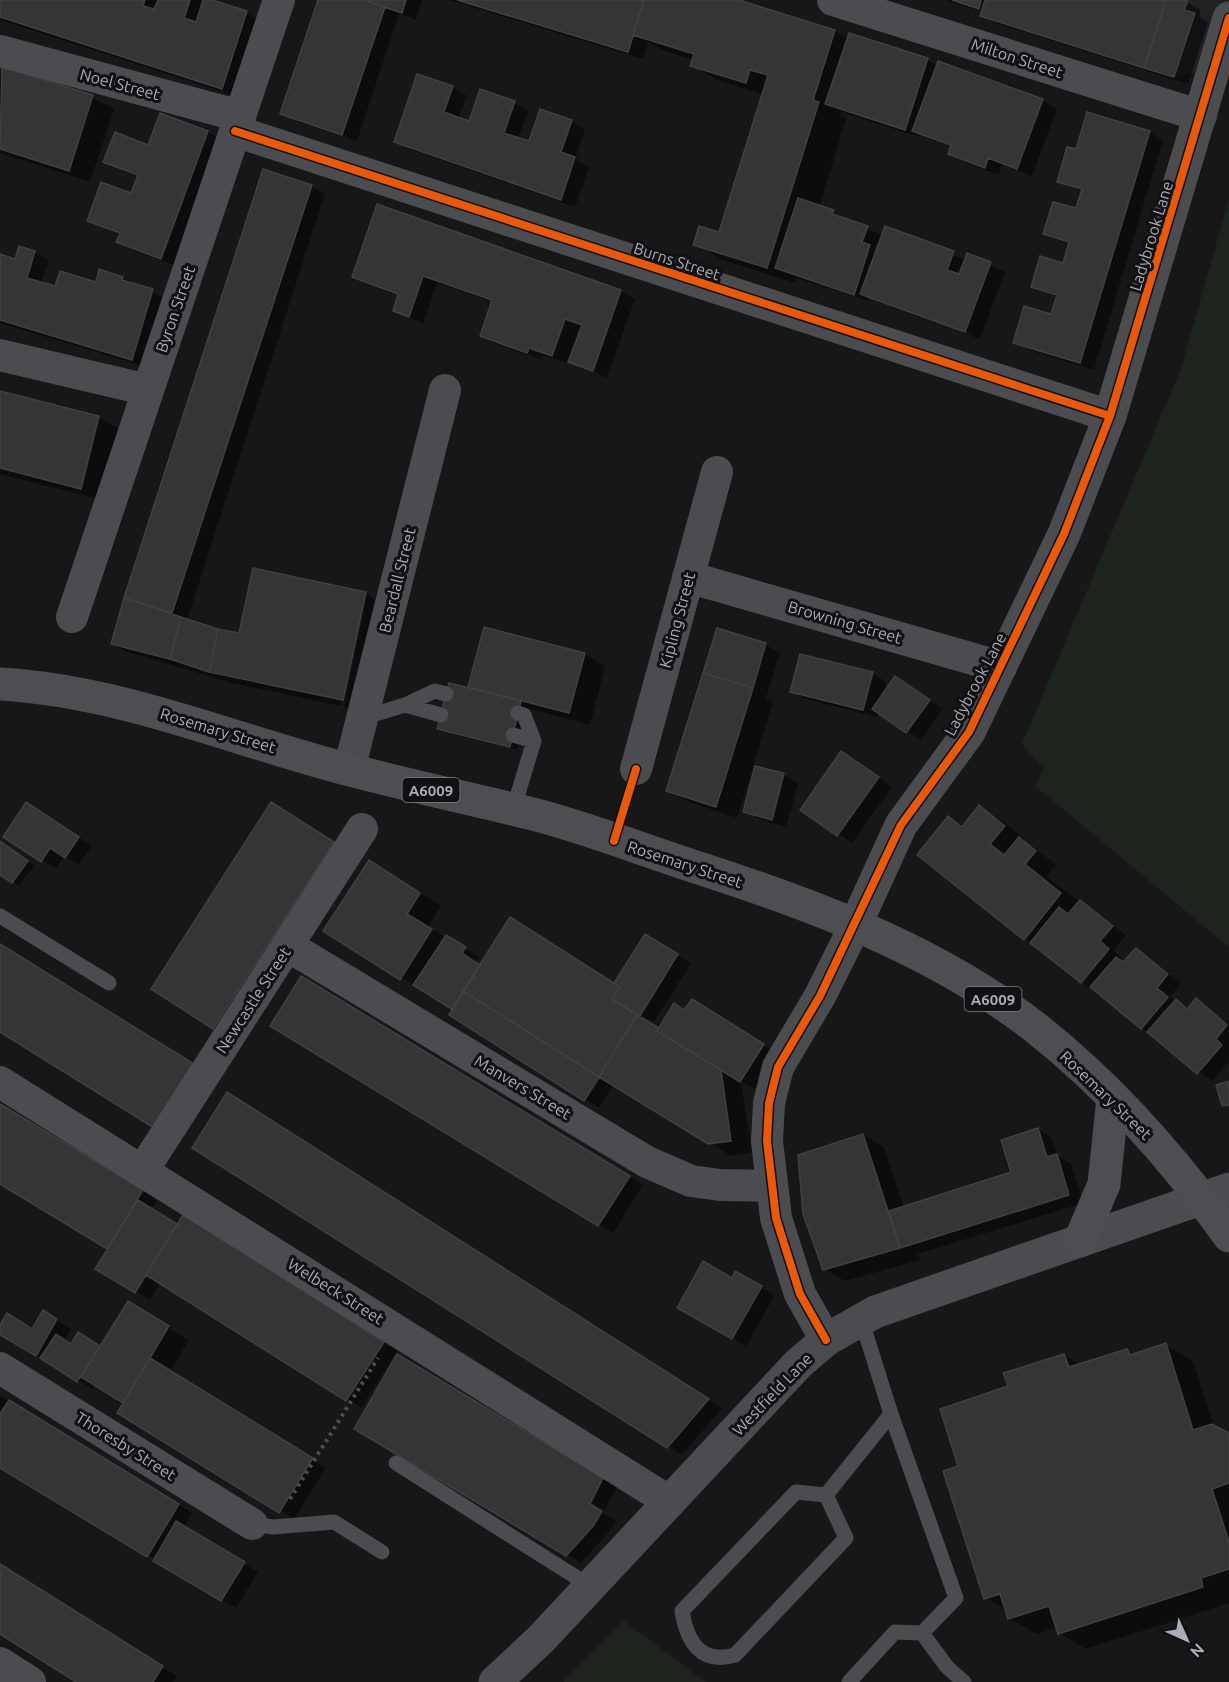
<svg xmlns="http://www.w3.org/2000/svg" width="1229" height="1682" font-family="Ubuntu,sans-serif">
<rect width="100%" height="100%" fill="#171717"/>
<path fill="#212123" d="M1166,0H1229V66L1174,77L1144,68Z"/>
<path fill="#1d241e" d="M1229,199V947L1035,786L1044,769L1022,744L1180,371Z
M624,1621L706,1682H563Z"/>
<path fill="#0007" d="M0,0H207L246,13L261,21L236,96L0,20Z
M320,0H422L416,20L399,14L357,141L296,121L282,113Z
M449,0H733L835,31L848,39L927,60L938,66L939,63L1043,100L1057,109L1032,176L1002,164L999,175L964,162L949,153L952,147L920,134L919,137L842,112L840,116L846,119L819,207L883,236L886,228L966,260L968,255L1005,272L980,339L876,301L972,336L973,334L875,298V301L869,297L868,301L796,278L795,283L723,260L695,244L720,234L764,95L719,81L692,65L694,60L662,50L648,42L643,59Z
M944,0H1182L1201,10L1199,17L1208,23L1188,84L996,23L982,15L983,12Z
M3,68L92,97L114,109L90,182L0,153V78Z
M452,87L466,95L458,119L470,123L514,103L528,111L518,139L530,143L571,121L585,130L575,159L589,167L575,207L410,149L396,141Z
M161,115L208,132L222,140L176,266L132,250L118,242L121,235L89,220L132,195L139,177L105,162L149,146Z
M1149,132L1163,140L1094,370L1029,350L1014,342L1052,316L1057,297L1033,286L1064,264L1070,245L1045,234L1077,210L1083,192L1059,181L1077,151Z
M264,170L311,186L325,194L187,620L241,635L255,570L366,594L387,606L365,711L344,707L366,598H363L341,706L232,683L127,652L113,644Z
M378,206L621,291L635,299L607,378L568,360L567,363L543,355L542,360L496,344L481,336L493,302L437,283L423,324L395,310L399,296L353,276Z
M34,252L48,260L41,284L56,288L97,283L100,271L123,278L167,299L146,367L0,323V255L16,260Z
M0,392L99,417L120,430L102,500L0,474Z
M718,630L766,645L780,653L766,698L773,702L737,818L689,802L668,790Z
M584,654L605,666L590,725L527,708L517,750L439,729L476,690L470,686Z
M872,673L886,682L883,695L909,686L943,709L921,740L879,711L877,717L806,699L792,691Z
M856,761L892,787L852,843L802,810Z
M784,775L798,783L786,827L759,819L745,811Z
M979,807L1000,819L1025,839L1023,841L1056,864L1046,877L1126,935L1113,951L1122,958L1120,961L1124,963L1136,950L1150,958L1181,983L1170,997L1189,1009L1196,1000L1229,1025V1061L1212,1081L1025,939L948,818L963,827Z
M41,812L92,846L79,865L64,856L56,869L5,836Z
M286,812L347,852L228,1036L153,989Z
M0,841L34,866L19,886L0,873Z
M391,874L441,906L428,927L479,957L475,962L481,966L615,984L645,936L691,963L654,1022L640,1014L639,1016L659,1030L685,1011L706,1009L777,1054L755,1089L741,1081L752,1152L731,1156L614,1084L599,1107L586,1100L600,1079L612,1086L614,1084L455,1010L325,931Z
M315,986L643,1185L613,1233L272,1026Z
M241,1102L722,1408L682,1455L194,1148Z
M0,1105L157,1200L151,1209L178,1226L197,1225L397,1351L361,1408L161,1282L150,1300L97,1269L109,1249L0,1183Z
M1038,1129L1052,1138L1058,1156L1071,1164L1083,1203L918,1254L920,1260L845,1281L824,1269L863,1135L884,1147L904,1208L1013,1173Z
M736,1273L775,1295L746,1346L679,1307L732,1280Z
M43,1312L71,1329L64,1340L72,1345L79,1334L101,1348L149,1316L189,1340L170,1371L326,1468L294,1519L125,1402L95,1384L92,1389L0,1333V1328L33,1330Z
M1165,1345L1193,1361L1214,1426L1229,1435V1603L1086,1649L1059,1633L1057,1627L1037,1634L1009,1618L1007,1610L986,1598L960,1467L1010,1387L1064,1355L1080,1365L1127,1351L1135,1355Z
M397,1356L617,1487L603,1513L616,1520L608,1533L581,1563L356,1429Z
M0,1395L192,1513L184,1527L258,1572L236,1608L0,1467Z
M0,1565L177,1676L173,1682H79L0,1632Z"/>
<path fill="#353536" stroke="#3f4043" stroke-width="1.5" d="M0,0H145L143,6L154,9L158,0H190L184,18L196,22L203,0H212L247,11L222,89L0,17Z
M318,0H364L385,7L342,135L280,114Z
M364,0H406L402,13Z
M457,0H644L628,52Z
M644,0H739L835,30L813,100L819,102L767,268L693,245L699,226L719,232L768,75L750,70L746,83L690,66L694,54L633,35Z
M952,0H981L979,9Z
M985,0H1166L1144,68L980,16Z
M1166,0H1188L1184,10L1195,13L1174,77L1144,68Z
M849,33L928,58L905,130L825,104Z
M938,61L1043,99L1017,169L988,158L985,168L948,154L951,145L912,131Z
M2,67L93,95L69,171L0,149Z
M417,74L453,86L444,112L469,121L480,89L515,101L504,133L529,141L540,109L572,120L561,152L575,157L561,200L394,142Z
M1087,112L1150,131L1080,363L1013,343L1024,306L1051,314L1057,295L1031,287L1040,256L1063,263L1069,242L1043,234L1053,202L1076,208L1082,189L1057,182L1067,147L1076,149Z
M160,113L208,131L161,259L116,242L120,233L87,221L101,182L131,193L138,175L103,162L115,132L148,145Z
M263,169L312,185L172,613L124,598Z
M798,198L834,210L832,214L868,226L862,242L870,245L854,295L775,268Z
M377,204L621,290L593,371L568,362L582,325L565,319L552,356L529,348L527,353L480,336L492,300L423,276L409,317L393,311L398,294L352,277Z
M885,226L954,251L947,270L959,274L967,253L991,262L965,332L860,294Z
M19,246L35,251L27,278L55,286L60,271L96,282L99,269L123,277L122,280L153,289L132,360L0,320V254L15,259Z
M0,391L99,416L81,489L0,468Z
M253,568L366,592L343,700L209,672L218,629L239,633Z
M124,598L181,617L170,659L111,644Z
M181,617L218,629L209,672L170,659Z
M484,627L585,653L569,713L468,687Z
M717,628L766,643L753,688L703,673Z
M800,654L873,672L863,710L790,692Z
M703,673L753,688L716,807L666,791Z
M895,676L930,700L906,733L872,709Z
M449,683L521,701L510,747L437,729Z
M841,751L879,777L837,836L800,810Z
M755,766L784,773L772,820L743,812Z
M26,802L79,837L65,858L50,848L41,862L3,837Z
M271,802L334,842L213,1029L151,989Z
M979,805L1005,826L990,844L1004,855L1019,837L1036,851L1025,864L1061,893L1024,940L917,855L948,816L962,827Z
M0,841L28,861L12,883L0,875Z
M369,860L420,893L407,914L432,929L400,980L323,931Z
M1080,900L1113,926L1100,941L1109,949L1081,983L1030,943L1059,907L1068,914Z
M510,917L620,987L612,999L637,1015L599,1077L463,991Z
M645,934L678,954L640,1016L612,999L620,987L614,983Z
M446,935L466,947L462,953L480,965L453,1010L413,985Z
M0,944L194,1064L154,1128L0,1032Z
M1136,948L1168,974L1157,988L1168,997L1141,1029L1090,987L1116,957L1123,962Z
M301,976L630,1176L598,1226L270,1026Z
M463,991L599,1077L584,1101L449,1015Z
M1196,998L1227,1025L1216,1039L1222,1045L1197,1074L1147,1032L1176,999L1187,1009Z
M692,999L764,1044L740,1082L657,1031L674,1003L684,1010Z
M637,1015L659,1028L657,1031L721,1070L731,1141L708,1144L599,1077Z
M1229,1081V1105L1222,1106L1216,1085Z
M227,1092L709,1399L667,1448L192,1148Z
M0,1104L143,1190L107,1249L0,1184Z
M1038,1128L1047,1157L1057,1154L1069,1195L900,1248L889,1211L1011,1172L1001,1140Z
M863,1134L900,1248L823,1270L803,1214L798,1155Z
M138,1200L177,1224L135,1293L95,1269Z
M183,1215L384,1342L346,1401L146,1275Z
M703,1261L732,1278L735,1271L762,1286L732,1339L677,1308Z
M128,1301L169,1326L123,1403L81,1377Z
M43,1310L57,1319L36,1356L0,1335V1325L7,1313L32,1329Z
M78,1332L100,1346L77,1382L40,1358L56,1334L71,1344Z
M1166,1343L1193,1430L1212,1424L1229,1433V1483L1212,1489L1229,1542V1569L1201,1578L1203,1587L1058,1634L1049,1606L1008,1619L1000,1594L984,1599L943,1471L958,1466L940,1409L1008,1386L1003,1373L1064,1354L1069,1367L1127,1349L1130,1355Z
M397,1354L603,1478L590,1504L602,1511L594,1525L566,1556L354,1429Z
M150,1358L313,1458L279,1513L117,1413Z
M9,1400L179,1504L147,1557L0,1468V1414Z
M176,1521L245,1562L221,1601L153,1561Z
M0,1564L163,1666L153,1682H76L0,1634Z"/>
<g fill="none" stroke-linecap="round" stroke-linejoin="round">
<path stroke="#4d4e52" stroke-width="4" stroke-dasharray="3 4.5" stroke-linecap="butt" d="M290,1499L378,1358"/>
<path stroke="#4b4c50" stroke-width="15" d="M405,705L441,715
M362,718L405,705L435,691L446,694
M513,735L534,741
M513,810L534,741L524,715L518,713
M0,916L109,983
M396,1463L590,1586
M826,1495L796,1492L682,1611C687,1642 701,1665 735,1655L846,1538L826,1495L891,1414L861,1319
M252,1524L273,1527L334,1522L382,1552
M922,1633L947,1667L964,1682
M849,1682L895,1632L922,1633L956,1598L891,1414"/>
<path stroke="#4b4c50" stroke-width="32" d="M833,0L1201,116
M0,51L240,116
M235,131L1110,416
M0,355L148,390
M688,577L1001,667
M72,617L279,0
M636,769L717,472
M349,770L445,390
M288,946L647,1162L691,1181L720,1185L772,1186
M0,1082L670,1502
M143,1170L362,829
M826,1340L800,1294L776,1218L767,1141L769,1103L778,1067L820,996L855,926
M0,1368L252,1524
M0,1663L30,1682"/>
<path stroke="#4b4c50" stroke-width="33" d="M855,926L901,825L969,732L1064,534L1110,416L1229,18
M495,1682L541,1639L798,1364L826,1340L875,1312L1229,1189"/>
<path stroke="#4e4e52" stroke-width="33" d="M0,684C122,691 233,740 350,770C411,786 472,799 533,814C591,829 648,852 705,870C821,908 938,952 1036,1028C1109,1086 1175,1160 1229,1236
M1080,1241L1104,1184L1113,1098"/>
<defs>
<path id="cycleway" d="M235,131L1110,416
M614,841L636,769
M826,1340L800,1294L776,1218L767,1141L769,1103L778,1067L820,996L901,825L969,732L1064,534L1110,416L1229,18"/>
</defs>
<use href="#cycleway" stroke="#111113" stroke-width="11"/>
<use href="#cycleway" stroke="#e8590c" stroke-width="8"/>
</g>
<g text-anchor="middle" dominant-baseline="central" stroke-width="6" stroke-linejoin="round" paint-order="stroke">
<g fill="#111113" stroke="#7b7e86" stroke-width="1.5">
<rect x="402.5" y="778" width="57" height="24" rx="4.5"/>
<rect x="964.5" y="987" width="57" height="24" rx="4.5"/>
</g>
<g font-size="15" font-weight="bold" fill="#a8adb8">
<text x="431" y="790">A6009</text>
<text x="993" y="999">A6009</text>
</g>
<g font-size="16" fill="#a8adb8" stroke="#111113">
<text transform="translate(1017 58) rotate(18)">Milton Street</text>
<text transform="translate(120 84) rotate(15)">Noel Street</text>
<text transform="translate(1151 236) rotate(-73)">Ladybrook Lane</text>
<text transform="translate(677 261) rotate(18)">Burns Street</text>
<text transform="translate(175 309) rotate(-71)">Byron Street</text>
<text transform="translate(397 580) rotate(-76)">Beardall Street</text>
<text transform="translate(677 620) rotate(-75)">Kipling Street</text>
<text transform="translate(845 622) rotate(16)">Browning Street</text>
<text transform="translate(975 684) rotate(-62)">Ladybrook Lane</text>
<text transform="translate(218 730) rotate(17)">Rosemary Street</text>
<text transform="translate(685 864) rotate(18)">Rosemary Street</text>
<text transform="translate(253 1000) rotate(-57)">Newcastle Street</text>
<text transform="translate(523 1087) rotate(31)">Manvers Street</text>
<text transform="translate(1106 1095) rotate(44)">Rosemary Street</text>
<text transform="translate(336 1291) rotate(32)">Welbeck Street</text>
<text transform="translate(772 1394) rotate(-46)">Westfield Lane</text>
<text transform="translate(126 1446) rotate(32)">Thoresby Street</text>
</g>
</g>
<g transform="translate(1187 1640) rotate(135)" stroke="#111113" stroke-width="4.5" paint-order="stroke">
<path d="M0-4.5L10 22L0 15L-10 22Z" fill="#a8adb8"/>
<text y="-9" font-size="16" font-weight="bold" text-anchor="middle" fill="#a8adb8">N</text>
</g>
</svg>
